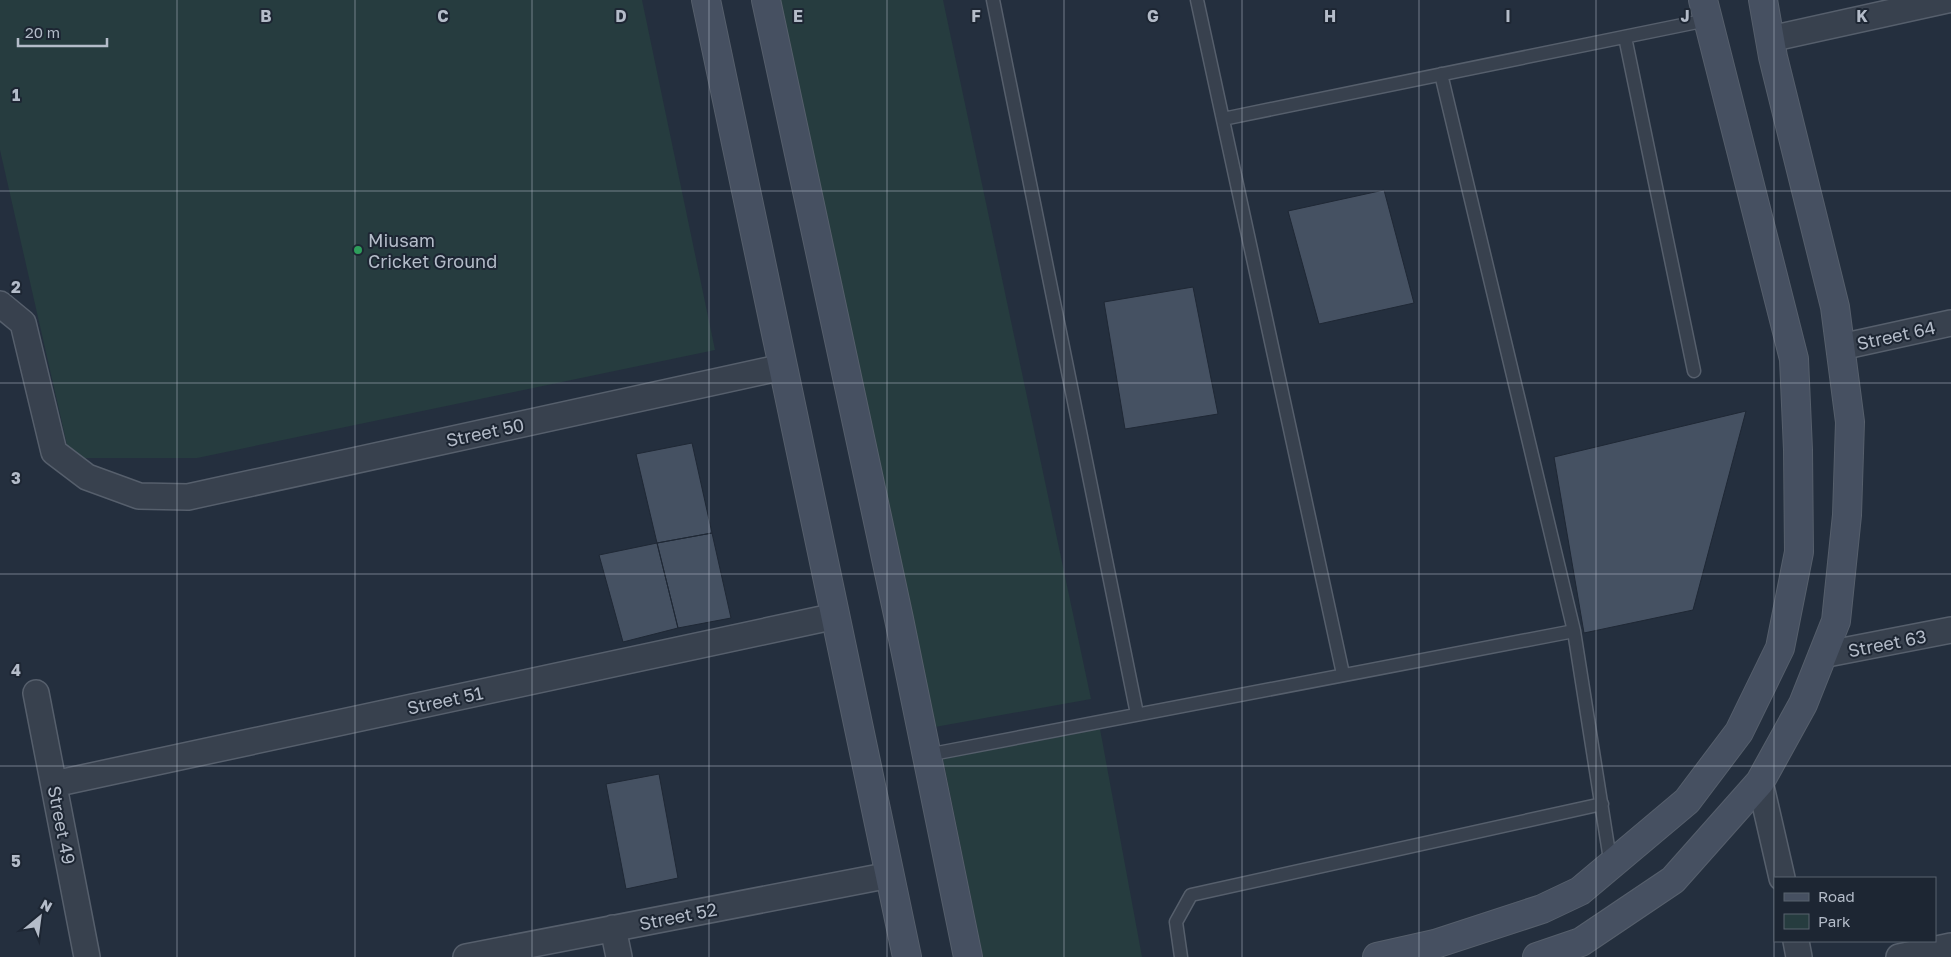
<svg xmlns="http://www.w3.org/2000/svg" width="1951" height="957" font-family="'Golos Text',sans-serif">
<rect width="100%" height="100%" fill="#242f3e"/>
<path fill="#263c3f" d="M0,0H642L715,350L197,458H70L0,150Z
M780,0H943L1091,699L935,727Z
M1100,729L1142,957H983L943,759Z"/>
<path fill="#455162" stroke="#1f2835" d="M1384,190L1414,303L1319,324L1288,211Z
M1193,287L1218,414L1125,429L1104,302Z
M1746,411L1693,610L1584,633L1554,457Z
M692,443L712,533L657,543L636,454Z
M712,533L731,618L678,628L657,543Z
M657,543L678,628L623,642L599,555Z
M659,774L678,878L626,889L606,784Z"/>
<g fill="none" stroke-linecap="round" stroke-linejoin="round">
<defs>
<path id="lane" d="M993,0L1137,714
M1197,0L1343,674
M1625,37L1694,371
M1441,74L1574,631L1611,866
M1223,119L1707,20
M927,755L1574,631
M1181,957L1176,922L1191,895L1602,804"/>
<path id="street" d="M1770,39L1947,0
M0,304L23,323L54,452L87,477L139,496L188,497L783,367
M1841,347L1951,323
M1822,655L1951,630
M36,693L87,957
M1760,782L1782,878
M54,784L836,616
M613,928L619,957
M1796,941L1799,957
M466,957L890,875
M1899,957L1951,946"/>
<path id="secondary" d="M706,0L907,957
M766,0L899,619L968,957
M1377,957L1435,944L1542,909L1580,891L1687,801L1739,732L1780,648L1799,552L1798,450L1794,359L1703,0
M1537,957L1581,942L1673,880L1760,782L1803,704L1836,621L1847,515L1850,422L1835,307L1773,57L1763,0"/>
</defs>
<use href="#lane" stroke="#565f6c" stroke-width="15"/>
<use href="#street" stroke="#565f6c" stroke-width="28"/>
<use href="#secondary" stroke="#565f6c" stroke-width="30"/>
<use href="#lane" stroke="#38414e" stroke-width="12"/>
<use href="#street" stroke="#38414e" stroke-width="25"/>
<use href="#secondary" stroke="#465061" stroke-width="28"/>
</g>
<path fill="none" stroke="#b4bcc9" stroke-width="1" stroke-opacity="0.55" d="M177,0V957M355,0V957M532,0V957M709,0V957M887,0V957M1064,0V957M1242,0V957M1419,0V957M1596,0V957M1774,0V957M0,191H1951M0,383H1951M0,574H1951M0,766H1951"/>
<circle fill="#2e9e5b" stroke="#1d2633" stroke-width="2" cx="358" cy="250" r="5"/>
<g text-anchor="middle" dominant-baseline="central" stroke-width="4" stroke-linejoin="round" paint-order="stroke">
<g font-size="18" fill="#b4bcc9" stroke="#1d2633" text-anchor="start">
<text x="368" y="240">Miusam<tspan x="368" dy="21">Cricket Ground</tspan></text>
</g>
<g font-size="18" fill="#b4bcc9" stroke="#1d2633">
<text transform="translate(1896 335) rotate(-12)">Street 64</text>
<text transform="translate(485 432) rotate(-12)">Street 50</text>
<text transform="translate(1887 643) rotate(-11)">Street 63</text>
<text transform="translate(445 700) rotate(-12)">Street 51</text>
<text transform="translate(62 825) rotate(79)">Street 49</text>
<text transform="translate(678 916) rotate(-11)">Street 52</text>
</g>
</g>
<g font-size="16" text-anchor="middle" font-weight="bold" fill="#b4bcc9" stroke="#1d2633" stroke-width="4" stroke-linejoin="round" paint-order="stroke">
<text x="266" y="22">B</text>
<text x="443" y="22">C</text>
<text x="621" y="22">D</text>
<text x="798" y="22">E</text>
<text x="976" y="22">F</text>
<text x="1153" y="22">G</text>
<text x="1330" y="22">H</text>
<text x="1508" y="22">I</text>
<text x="1685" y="22">J</text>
<text x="1862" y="22">K</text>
<text x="16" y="101">1</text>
<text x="16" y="293">2</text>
<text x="16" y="484">3</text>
<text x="16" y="676">4</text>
<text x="16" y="867">5</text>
</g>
<rect x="1774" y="877" width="162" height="65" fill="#1d2633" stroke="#59626f"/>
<rect x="1784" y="893" width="25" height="8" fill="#465061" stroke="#59626f"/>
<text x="1818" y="902" font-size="15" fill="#b4bcc9">Road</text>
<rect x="1784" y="914" width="25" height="15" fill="#263c3f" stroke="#59626f"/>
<text x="1818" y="927" font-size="15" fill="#b4bcc9">Park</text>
<g transform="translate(40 917) rotate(29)" stroke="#1d2633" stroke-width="4" paint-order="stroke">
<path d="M0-4L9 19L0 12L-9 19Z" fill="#b4bcc9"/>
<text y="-8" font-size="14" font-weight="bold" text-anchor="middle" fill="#b4bcc9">N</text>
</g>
<path d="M18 38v8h89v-8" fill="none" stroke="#b4bcc9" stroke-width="2.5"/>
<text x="25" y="38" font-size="15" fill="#b4bcc9" stroke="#1d2633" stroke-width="4" paint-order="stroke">20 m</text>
</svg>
